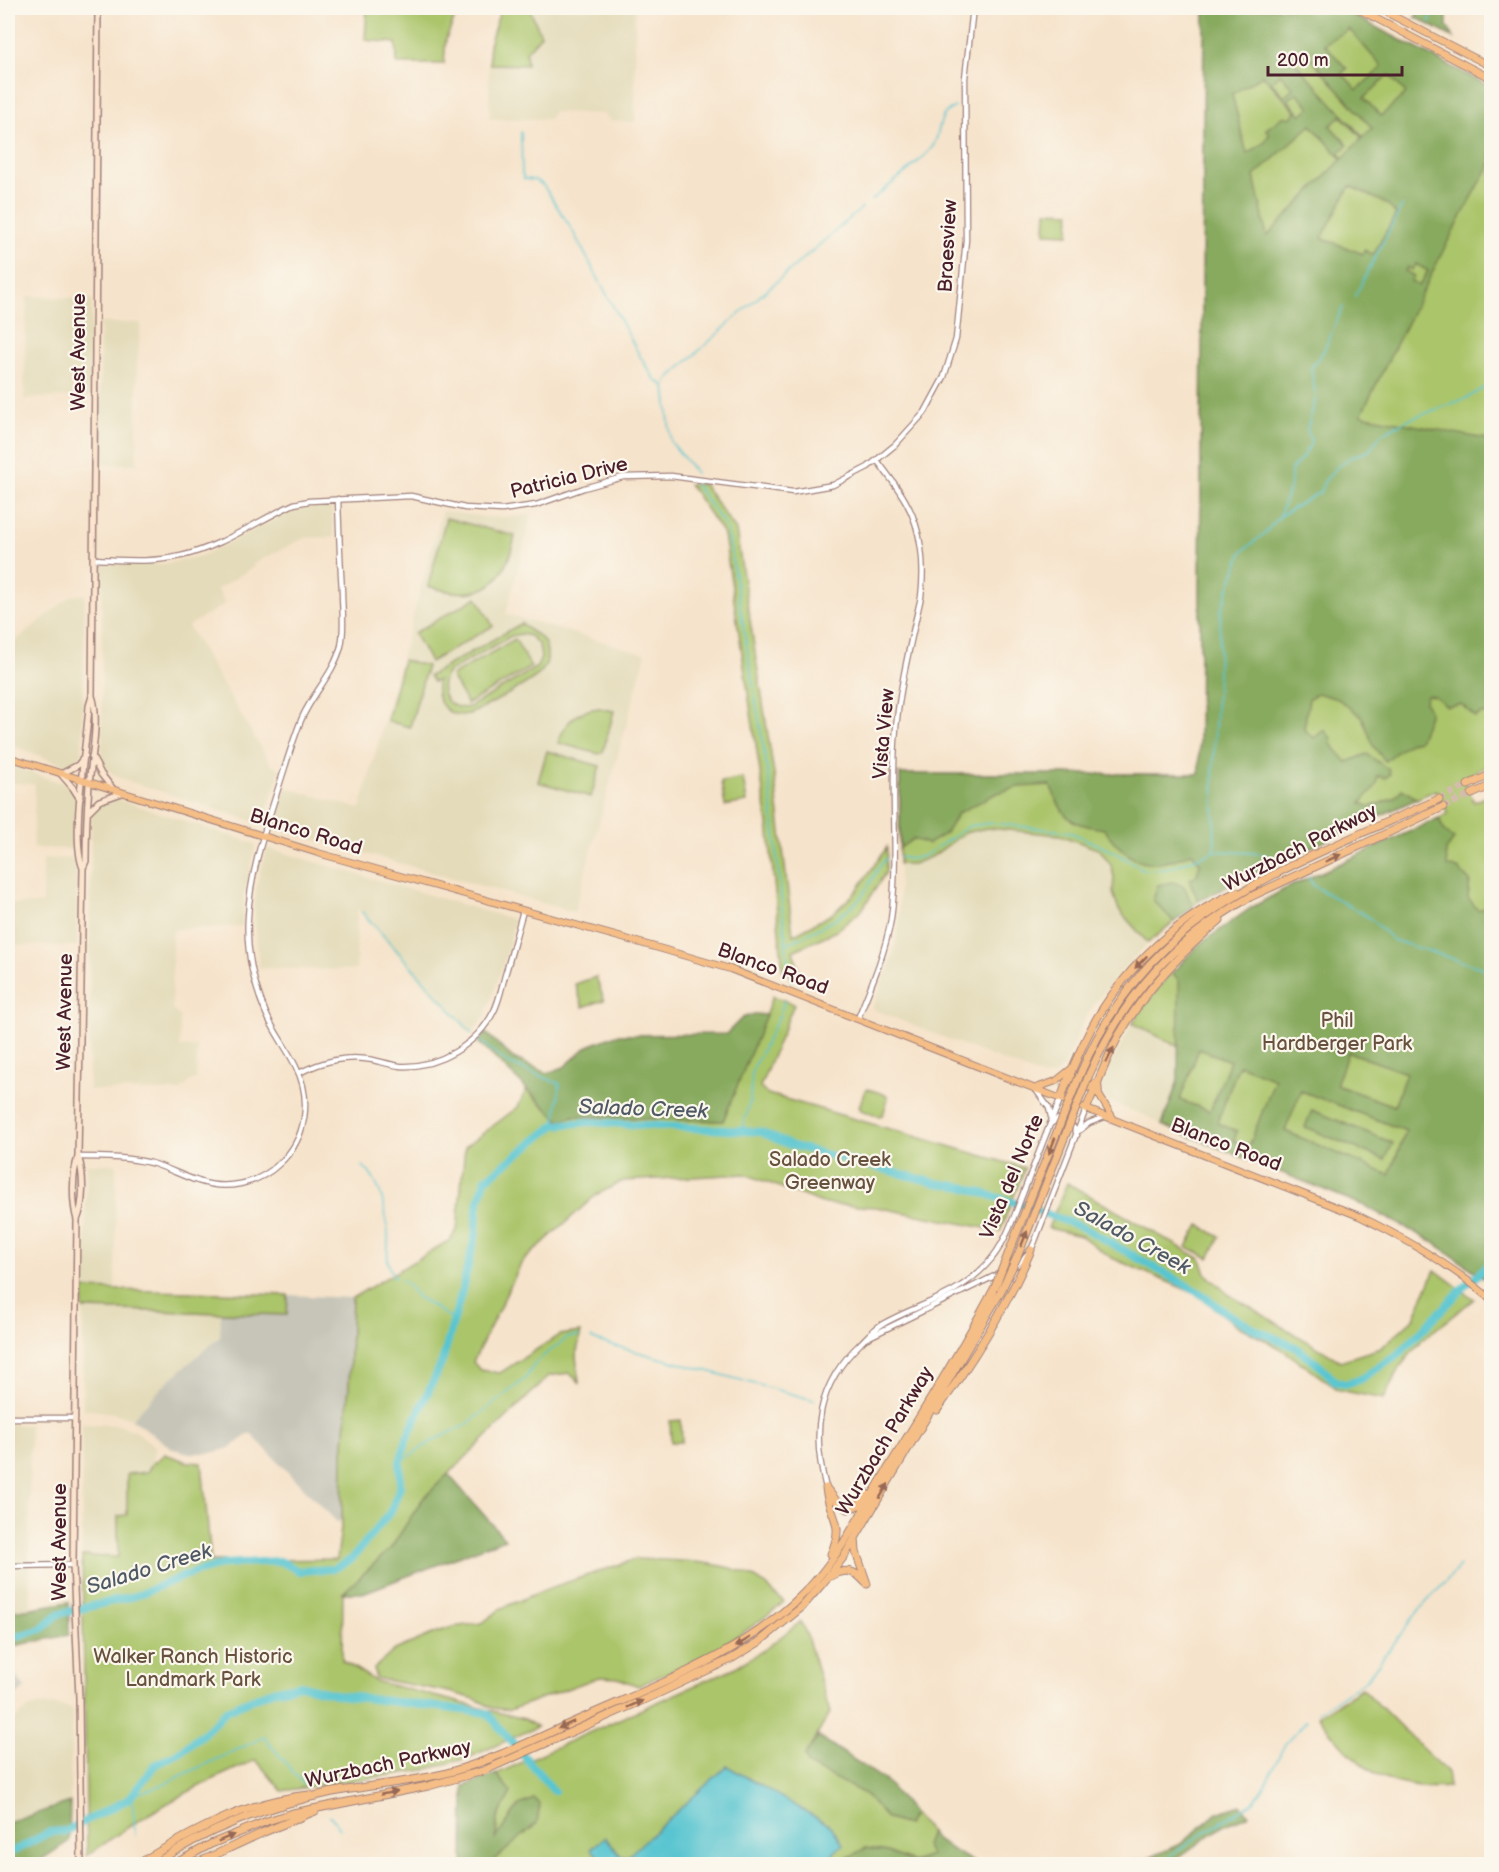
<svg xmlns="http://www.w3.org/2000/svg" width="1499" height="1872" font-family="'Balsamiq Sans',sans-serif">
<rect width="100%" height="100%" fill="#fbf7ec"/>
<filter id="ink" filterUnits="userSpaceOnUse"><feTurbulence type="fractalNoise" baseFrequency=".0167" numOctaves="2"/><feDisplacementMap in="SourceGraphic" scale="12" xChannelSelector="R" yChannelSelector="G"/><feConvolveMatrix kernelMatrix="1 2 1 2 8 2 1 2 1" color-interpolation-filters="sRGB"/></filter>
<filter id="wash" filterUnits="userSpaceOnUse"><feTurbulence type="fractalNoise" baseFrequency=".008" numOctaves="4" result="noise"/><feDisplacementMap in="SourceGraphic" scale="24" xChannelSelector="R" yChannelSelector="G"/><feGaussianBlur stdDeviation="1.35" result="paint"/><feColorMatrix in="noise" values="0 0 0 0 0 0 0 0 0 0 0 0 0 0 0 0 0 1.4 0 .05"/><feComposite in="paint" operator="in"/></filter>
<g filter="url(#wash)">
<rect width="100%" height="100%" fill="#f6e3cb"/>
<path fill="#e4dbba" d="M500,8H635V122L611,121L604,114L554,112L549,119H490L488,46Z
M27,296L92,299L90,396L24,399Z
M100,323H141L137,366V464H100Z
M331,506L334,537L304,538L253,564L254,567L217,589L225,604L188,626L271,765L281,769L262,824L119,778L108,770L102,761V564H163L201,556L293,511L304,508Z
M442,511L485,517H510L532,514L506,614L646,654L574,912L274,828L285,787L360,809Z
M85,594L82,753L77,762L67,766L8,744V647L71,596Z
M8,765L65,784L75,795L76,849L33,848L35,784L8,783Z
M117,799L256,844L244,895L242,926L177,929L172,934V1009L180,1017V1047H197L196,1079L190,1081L180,1091L89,1090L91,818L92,811L98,805L107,801Z
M987,828L1060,835L1100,850L1111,865L1114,877L1113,893L1119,910L1148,943L1114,979L1095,1003L1082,1024L1064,1068L1052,1076L1044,1077L872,1009L892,957L899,926V864H913L933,856L964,833Z
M267,848L515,920L504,962L485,1017L470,1034L357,909L356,970L259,968L254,906L258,879Z
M76,858L77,946L8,945V904H42L43,859Z
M1132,1023L1179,1047L1178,1081L1162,1125L1146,1116L1108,1101L1101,1091V1085Z
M87,1164H116L115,1290L84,1289Z
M83,1309L221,1312L220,1337L169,1380L132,1419L114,1413L83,1409Z
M8,1424L30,1425L29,1561L31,1608L8,1612Z
M82,1424L120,1425L137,1432L156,1448L152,1464L147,1472L127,1475V1516L118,1517V1557L82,1556Z
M55,1705L72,1708L70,1802L8,1823V1724L32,1706Z"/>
<path fill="#c6c5b8" d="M288,1295L352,1298L349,1386L343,1454L342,1520L337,1522L250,1433L230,1448L211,1453H189L173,1449L132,1419L169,1380L220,1337L221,1312L286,1315Z
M8,1666L25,1688L8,1702Z"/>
<path fill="#abc56b" stroke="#7a724b" stroke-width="1.5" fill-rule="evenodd" d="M367,8H459L446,39L444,64H397L396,43L365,40Z
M501,8H529L541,35L526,52L527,65L490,64L489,45Z
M1204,8H1339L1491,87L1492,764L1463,778L1474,802L1491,794V1274L1486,1279L1433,1242L1365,1206L1162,1125L1178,1081L1179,1047L1132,1023L1162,983L1197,946L1251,908L1285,889L1448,814L1436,790L1240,880L1199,901L1148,943L1119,910L1113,893L1114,877L1111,865L1100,850L1060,835L987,828L964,833L933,856L913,864H899L900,774H1199Z
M1046,211L1070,212L1069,234L1045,233Z
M689,484H703L736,530L775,780L793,935L832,914L856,892L887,847L886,872L862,910L836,931L793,951L801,978L783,971L768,824L724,535Z
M446,518L515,536C504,589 479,603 428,586Z
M477,597L493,626L430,662L414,633Z
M522,623C529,635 545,632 547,652C548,660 546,668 540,673C533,681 478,712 468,714C446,719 433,699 438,680L433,682L429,676ZM521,634L530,636L539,645L541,658L537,667L470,707C448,712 434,690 448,672L511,636Z
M515,639L531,667L467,704L451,676Z
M403,660L427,666L410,727L387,721Z
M599,708L614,711L603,752L599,754L558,743C564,722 578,710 599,708Z
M547,751L600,766L591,797L538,782Z
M743,778L747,802L725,806L721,782Z
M596,977L604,1000L583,1007L575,984Z
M773,996L794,1004L760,1087L768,1094L1025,1168L1000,1231L876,1207L825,1204L745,1174L623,1181L596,1195L522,1262L473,1362L480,1370L500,1373L559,1335L581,1332L576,1356L579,1382L569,1373L549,1376L422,1500L391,1548L343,1593L342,1660L375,1681L524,1719L537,1727L468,1758L424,1770L282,1791L256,1760C196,1785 138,1818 87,1856L82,1556L118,1557V1516L127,1515V1474L147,1472L152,1464L165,1454L188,1462L202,1463L211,1561L337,1559L342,1520L343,1454L349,1386L352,1298L450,1240L457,1230L465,1147L518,1107L526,1090L560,1121L573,1116L723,1121Z
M868,1089L887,1095L888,1098L883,1115L879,1116L861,1110L859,1107L865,1090Z
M1067,1183L1201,1259L1206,1274L1228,1294L1340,1361L1381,1348L1414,1318L1435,1270L1474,1299L1422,1340L1399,1368L1384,1399L1339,1390L1280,1348L1238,1326L1196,1294L1112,1258L1081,1236L1048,1228Z
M1199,1225L1220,1237L1209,1258L1187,1247Z
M84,1289L288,1295L287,1315L83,1309Z
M681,1420L682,1442H671L670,1421Z
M636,1559C674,1561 732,1559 763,1583C770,1589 777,1596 784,1602C739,1641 692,1662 638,1686L618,1678L599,1677L510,1710L493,1708L475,1699L449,1692L375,1678L374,1668L395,1650L435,1633L452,1627L482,1623L502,1608L547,1589Z
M800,1622L805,1629L830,1713L805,1756L808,1764L865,1794L888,1819L907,1825L913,1813L930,1832L925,1845L931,1856L913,1862L887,1852L866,1848L846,1859L855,1861L860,1864H490L537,1823L496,1839L497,1820L511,1792L496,1774L734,1668L764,1650Z
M1362,1688L1426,1752L1447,1771L1449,1787C1385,1792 1354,1765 1318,1716Z"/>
<path fill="#88aa5f" stroke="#696445" stroke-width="1.5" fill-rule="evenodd" d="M1204,8H1339L1491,87V163L1446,245L1361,415L1491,440V718L1483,713L1475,717L1461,704L1447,706L1434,696L1427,695L1425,702L1430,712L1419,741L1409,743L1385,761L1374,747L1362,717L1338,699L1317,693L1309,699L1304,729L1314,738L1324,730L1331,738V744L1347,762L1367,754L1388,769L1390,774L1386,778L1378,776L1376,786L1361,803L1370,807L1394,798L1402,789L1417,799L1240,880L1199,901L1189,880L1197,875L1200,863L1192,853C1150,872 1131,866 1104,829C1067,823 1065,820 1050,785L1019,787L997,793L958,813L946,833L928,844L913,839L900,848V774H1199ZM1349,29L1382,67L1357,90L1342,73L1347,69L1324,44ZM1306,53L1372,128L1363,137L1293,60ZM1280,74L1293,88L1284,96L1271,82ZM1263,75L1296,112L1290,118L1284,116L1266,129L1270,133L1264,143L1247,154L1232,94ZM1389,75L1406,93L1381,116L1364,98ZM1297,93L1310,107L1301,115L1288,100ZM1341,116L1362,138L1343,158L1339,153L1348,145L1330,126ZM1311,125L1342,159L1267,236L1254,176ZM1350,186L1387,204L1396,214L1373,255L1364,250L1363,254L1322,238ZM1416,264L1428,271L1419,286L1411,281L1414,276L1405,271L1408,267L1412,270Z
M1421,8H1447V26L1454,38L1415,17Z
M1439,818L1444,831L1454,839L1446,850L1447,866L1458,869L1470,881L1468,898L1478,910L1487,907L1491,913L1492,1274L1486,1279L1433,1242L1365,1206L1162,1125L1178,1081L1179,981L1173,973L1197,946L1251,908L1285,889ZM1199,1049L1230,1061L1210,1111L1180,1100ZM1348,1052L1406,1073L1394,1106L1336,1085ZM1239,1065L1275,1079L1249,1146L1234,1141L1237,1131L1217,1123ZM1301,1091L1406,1131L1389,1175L1285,1131Z
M1172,882L1184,886L1193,907L1174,922L1153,900L1158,885Z
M754,1014L766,1015L723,1121L573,1116L560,1121L478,1042L486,1033L513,1058L547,1073L564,1067L588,1046L616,1035L726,1034L742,1018Z
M1312,1110L1393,1143L1385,1160L1305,1127Z
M448,1474L505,1539L363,1593H343L391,1548L422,1500Z
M69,1602V1635L8,1647V1612Z
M818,1736L886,1781L913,1813L907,1825L888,1819L865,1794L808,1765L805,1756Z
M496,1774L511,1792L497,1820L496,1838L519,1805L534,1799L540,1805L537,1823L490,1864H463L464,1786Z
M70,1802L69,1841L35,1864H8V1823Z
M1241,1805L1249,1815L1223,1826L1169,1864H1108L1147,1859L1182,1843L1217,1813Z
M930,1832L937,1841L975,1863L1061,1864H860L855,1861L845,1859L866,1848L887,1852L913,1862L931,1856L925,1845Z"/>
<path fill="#58c5d0" stroke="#51727e" stroke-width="1.5" d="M727,1766L831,1826L843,1844L833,1854L838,1863C846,1859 852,1859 860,1864H828V1862L823,1859L815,1864H774L766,1860L757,1859L753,1864H607L591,1849L605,1837L621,1856L627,1857Z"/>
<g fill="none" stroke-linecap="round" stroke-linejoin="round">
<path stroke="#58c5d0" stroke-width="1.5" d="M1429,22L1437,8
M521,132L522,173L524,179L535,180L543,185L571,228L641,358L655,380L665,386
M872,200C886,187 924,160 933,146C942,131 936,114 955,107
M1355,296L1402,206
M696,473L671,442L665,386L669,378L754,301L862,208
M695,484L726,527L729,540L770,786L787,956L792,981
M1280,516C1284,501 1293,485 1291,470L1301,459L1310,445L1311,440L1307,430L1316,398L1311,368L1324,350L1343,307
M1215,851L1213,771L1221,610L1242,552L1265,533L1280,516L1320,492L1324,482L1336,468L1351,457L1369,451L1380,435L1405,421L1467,398L1492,383
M899,857L910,859L924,856L969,826L992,823L1070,832L1116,853L1144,870L1167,869L1215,851L1253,853L1266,855L1281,863
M1308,877L1314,886L1370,918L1393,940L1492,971
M362,912L472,1033
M786,944C808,935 852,913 864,893C872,881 876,868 887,858
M479,1040L508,1063L560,1084L555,1125
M742,1129L750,1101L752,1071L780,1014L784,1001
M363,1166C381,1182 386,1210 388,1232C389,1249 383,1265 396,1278
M401,1280L408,1285L416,1296L454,1320
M591,1338L601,1342L814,1400
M400,1462L434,1440L466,1425L525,1379L537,1361L567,1338L579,1336
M1318,1712L1366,1680L1420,1609L1460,1566
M133,1795L157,1787L264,1737L304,1785
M129,1799L133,1805L135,1835
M330,1815L340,1829
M1152,1864L1162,1861L1203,1833L1254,1802L1265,1785L1285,1744L1307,1720"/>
<path stroke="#58c5d0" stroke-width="8" d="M8,1639L42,1629L58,1614L135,1596L192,1573L225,1564L280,1561L299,1571L333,1569L351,1560L391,1511L400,1487V1462L407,1438L442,1362L460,1298L476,1233L477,1208L485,1180L555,1125L589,1122L761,1132L790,1145L936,1183L963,1187L1022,1205L1084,1228L1200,1293L1228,1314L1256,1330L1295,1347L1320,1366L1335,1381L1345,1384L1359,1380L1400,1353L1466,1285L1488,1265
M8,1854L50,1832L66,1831L129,1799L155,1765L180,1752L203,1734L227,1710L272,1691L301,1685L338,1695L487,1713L554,1791"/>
</g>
</g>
<g filter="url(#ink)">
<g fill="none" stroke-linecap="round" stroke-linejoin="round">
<path stroke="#d4bcab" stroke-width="7" stroke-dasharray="7 3.5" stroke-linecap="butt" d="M1439,799L1468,785
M1443,807L1472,794"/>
<defs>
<path id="tertiary" d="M93,559C122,560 152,563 181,556C221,547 257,521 294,504L309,501L411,496L465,508L502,510L536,505L584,488L623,477L671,476L793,492L833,485L868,467L895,445L925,412L944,377L956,339L966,240L965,78L973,8
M858,1018C871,986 885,954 891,919C899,860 891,800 895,741C898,693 910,645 921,597C925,566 922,530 906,502C898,487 887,474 877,460
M299,1073C323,1061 346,1055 373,1060C382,1062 391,1065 400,1066C438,1068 477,1045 494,1011C500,999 502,985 506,972C512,952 517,931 523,911
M1036,1090L1049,1108L1051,1117
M1050,1124L1058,1119C1068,1120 1074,1125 1077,1135
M1080,1130L1089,1123L1107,1116
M78,1157C103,1157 127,1157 151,1163C168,1168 182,1176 198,1181C226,1191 258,1184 279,1164C307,1139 312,1099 296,1067C287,1048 273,1031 265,1011C253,982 246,948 248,917C250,874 264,833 277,792C285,768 292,742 302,718C313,693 334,673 341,646C345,628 342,609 342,591C340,560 339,530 338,499
M865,1339L1017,1265L1031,1250L1035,1241L1086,1109
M8,1418H75
M826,1488C811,1432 817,1384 861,1343C868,1336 873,1330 881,1325C919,1303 956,1298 987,1264C1005,1245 1013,1219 1022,1196C1035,1163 1047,1130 1061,1098
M8,1566L73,1565"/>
<path id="secondary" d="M92,757L101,774L113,789
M80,799L73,788L61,774L78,765L85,756
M89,811L99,801L122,793
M83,868C70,839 87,742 89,706L92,696L98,8
M77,1220C84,1204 84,1176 79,1159
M81,1864L79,1698L73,1565L77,1220C72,1202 72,1174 78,1157L83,868L86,861C86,836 87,811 89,785C91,763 100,716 92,696"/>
<path id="primary" d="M1356,8L1492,79
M1378,8L1492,67
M8,757L318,853L662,949L730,969L1359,1216C1407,1239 1451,1265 1492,1300
M1098,1082L1099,1095L1113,1118
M1036,1088L1056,1081L1071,1069"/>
<path id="motorway" d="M1468,785L1492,774
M1472,794L1492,785
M1081,1072C1101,1025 1130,981 1168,946C1241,879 1349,840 1439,799
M1070,1074C1074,1089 1084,1092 1096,1083
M1089,1075C1125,994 1173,941 1250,897L1443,807
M1061,1098C1071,1071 1082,1044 1097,1018C1128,966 1180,916 1237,892
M1086,1109C1097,1085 1106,1060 1118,1037C1144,991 1180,953 1220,920
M937,1410C973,1360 1007,1307 1031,1250
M826,1488L838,1503L848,1509L859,1505L867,1494
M826,1488C829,1518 846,1521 831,1554
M855,1538L856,1552L867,1584
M831,1576C845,1569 854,1569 865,1582
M138,1864C189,1833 249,1800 310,1795
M154,1864C203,1831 270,1805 328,1793C369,1785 410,1783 450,1772C497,1759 541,1736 585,1717C661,1683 744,1654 804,1593C837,1560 859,1517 883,1477C921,1414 961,1352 995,1287
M174,1864L211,1844L267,1821L293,1813L428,1786L483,1771L657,1694L731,1659L759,1642L802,1607L828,1577L845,1555L1000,1293
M195,1864L264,1832L315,1811"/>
</defs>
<use href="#tertiary" stroke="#a0817b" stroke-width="7"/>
<use href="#secondary" stroke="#a0817b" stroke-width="8"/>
<use href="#primary" stroke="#a0817b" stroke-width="8"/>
<use href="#motorway" stroke="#a0817b" stroke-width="9"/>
<use href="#tertiary" stroke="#fff" stroke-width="4.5"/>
<use href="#secondary" stroke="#fbe5cf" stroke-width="5"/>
<use href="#primary" stroke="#f6be87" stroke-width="6"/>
<use href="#motorway" stroke="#f6be87" stroke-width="7"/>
<defs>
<path id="motorway-bridge" d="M995,1287L1081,1072
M1000,1293L1018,1255L1089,1075"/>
</defs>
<use href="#motorway-bridge" stroke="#a0817b" stroke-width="9" stroke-linecap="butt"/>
<use href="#motorway-bridge" stroke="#f6be87" stroke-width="7"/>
</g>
<defs><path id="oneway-solid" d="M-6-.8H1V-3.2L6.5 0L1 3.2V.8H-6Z" transform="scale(1.5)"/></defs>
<g fill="#976754">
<use href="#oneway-solid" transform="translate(1333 858) rotate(-25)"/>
<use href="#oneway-solid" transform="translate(1141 962) rotate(134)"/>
<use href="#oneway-solid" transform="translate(1110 1055) rotate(-64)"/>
<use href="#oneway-solid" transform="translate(1052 1146) rotate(111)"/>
<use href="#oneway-solid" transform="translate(1024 1239) rotate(-68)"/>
<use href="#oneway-solid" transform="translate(884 1491) rotate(-59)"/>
<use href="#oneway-solid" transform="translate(743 1642) rotate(148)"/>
<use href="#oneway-solid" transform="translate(635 1704) rotate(-24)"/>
<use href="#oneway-solid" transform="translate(566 1725) rotate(156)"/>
<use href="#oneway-solid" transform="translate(389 1793) rotate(-10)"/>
<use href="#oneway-solid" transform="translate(226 1838) rotate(-23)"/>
</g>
</g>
<g text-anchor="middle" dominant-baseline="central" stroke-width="4.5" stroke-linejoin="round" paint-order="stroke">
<g font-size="20" fill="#4a1f2b" stroke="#fbf7ec">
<text transform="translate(948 246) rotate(-87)">Braesview</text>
<text transform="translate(79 352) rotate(-90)">West Avenue</text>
<text transform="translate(569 478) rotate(-14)">Patricia Drive</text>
<text transform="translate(884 734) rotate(-85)">Vista View</text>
<text transform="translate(306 832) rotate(17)">Blanco Road</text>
<text transform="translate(1300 848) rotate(-27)">Wurzbach Parkway</text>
<text transform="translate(773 969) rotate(20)">Blanco Road</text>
<text transform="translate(65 1012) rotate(-89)">West Avenue</text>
<text transform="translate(1226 1145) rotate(21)">Blanco Road</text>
<text transform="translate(1012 1177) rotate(-67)">Vista del Norte</text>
<text transform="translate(885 1441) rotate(-59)">Wurzbach Parkway</text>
<text transform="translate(60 1542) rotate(-90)">West Avenue</text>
<text transform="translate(388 1764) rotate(-12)">Wurzbach Parkway</text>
</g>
<g font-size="20" fill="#67513e" stroke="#fbf7ec">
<text x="1337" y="1021">Phil<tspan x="1337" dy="23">Hardberger Park</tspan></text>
<text x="830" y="1160">Salado Creek<tspan x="830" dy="23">Greenway</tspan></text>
<text x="193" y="1657">Walker Ranch Historic<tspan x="193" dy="23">Landmark Park</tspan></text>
</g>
<g font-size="21" font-style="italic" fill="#4f5965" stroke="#fbf7ec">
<text transform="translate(643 1109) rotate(2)">Salado Creek</text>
<text transform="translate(1132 1238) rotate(29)">Salado Creek</text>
<text transform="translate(149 1569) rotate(-17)">Salado Creek</text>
</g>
</g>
<rect width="1499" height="1872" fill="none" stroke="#fbf7ec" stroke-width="30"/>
<path d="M1268 66v9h134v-9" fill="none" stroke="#4a1f2b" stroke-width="3"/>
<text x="1277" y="66" font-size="18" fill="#4a1f2b" stroke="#fbf7ec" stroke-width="4.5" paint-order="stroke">200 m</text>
</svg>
